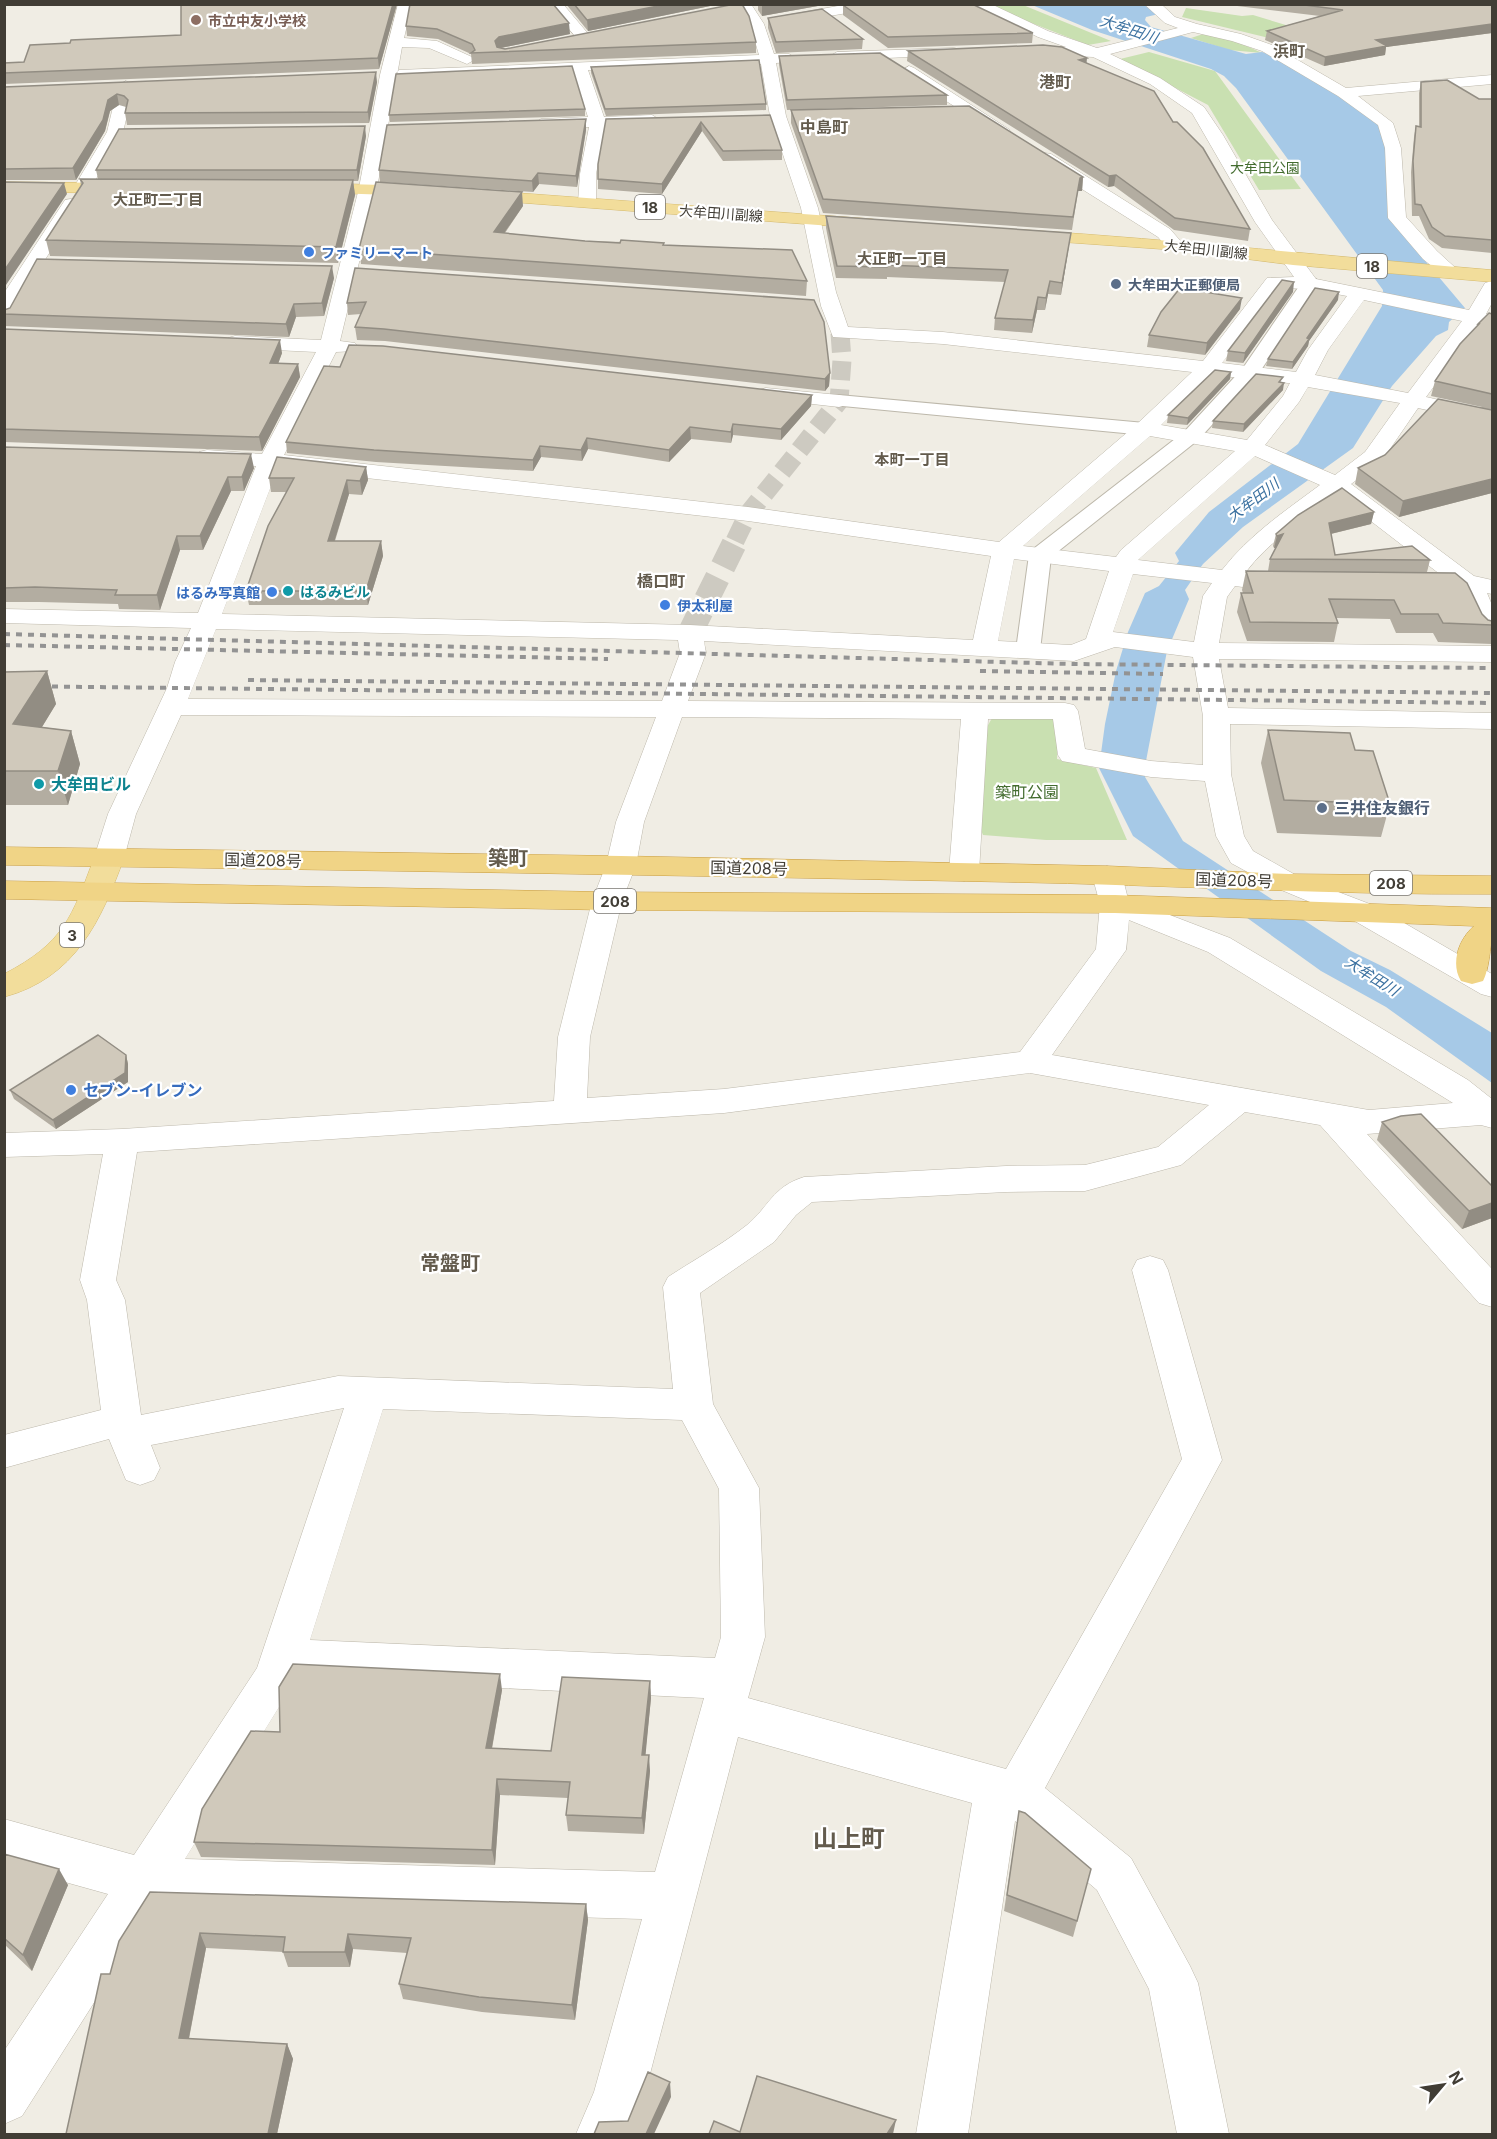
<svg xmlns="http://www.w3.org/2000/svg" width="1497" height="2139" font-family="Inter,'Noto Sans JP',sans-serif">
<rect width="100%" height="100%" fill="#f0ede4"/>
<path fill="#c9e0b1" d="M985,5H1023L1111,41L1088,45Z
M1186,8L1242,16L1253,15L1299,29L1269,38L1182,17Z
M1203,34L1236,41L1262,53L1229,50L1191,38Z
M1149,52L1215,71L1301,189L1259,190L1208,105L1120,59Z
M992,718L1053,719L1058,731L1057,759L1096,768L1127,840H1046L983,835L978,823L987,727Z"/>
<path fill="#a6c9e7" d="M1032,5H1150L1163,13L1146,17L1145,20L1151,27L1246,54L1262,52L1271,55L1308,72L1388,129L1389,218L1465,308L1449,322L1448,330L1436,336L1392,386L1353,448L1243,527L1203,564L1185,590L1189,599L1167,651L1146,761L1145,777L1183,841L1351,951L1390,970L1492,1033V1083L1386,1007L1321,971L1133,836L1099,768L1105,724L1116,671L1128,632L1145,593L1159,586L1179,561L1175,553L1209,512L1298,444L1382,306L1383,290L1236,88L1224,76L1211,69L1092,30Z"/>
<g fill="none" stroke-linecap="round" stroke-linejoin="round">
<path stroke="#cdcac1" stroke-width="19" stroke-dasharray="19 9" stroke-linecap="butt" d="M735,541L748,514L839,401L842,360L840,333"/>
<path stroke="#cdcac1" stroke-width="25" stroke-dasharray="25 12" stroke-linecap="butt" d="M690,633L736,540"/>
<defs>
<path id="pedestrian" d="M1310,278L1316,279L1319,283L1257,376L1198,440L1051,557L1040,650L1036,655L1028,657L1020,655L1016,650L1029,555L1032,550L1184,432L1243,368L1304,279Z
M839,395L1145,423L1152,425L1155,429L1152,433L1145,435L832,405L829,401L832,397Z"/>
<path id="minor" d="M398,4H412L404,38L437,41L472,57L474,60L467,64L429,48L402,47L377,188L340,341L355,343L358,347L355,351L336,352L284,455L748,507L999,542L1137,424L1192,372L943,344L833,337L821,306L801,208L770,116L761,64L588,70L604,117L652,115L660,120L652,125L605,126L596,174V202L593,206H581L578,202L580,174L589,127L541,129L533,124L541,119L588,117L573,71L404,78L399,76L396,73L399,70L759,55L750,24L735,4H751L764,24L774,54H789L796,58L789,62L776,63L786,116L818,208L836,292L848,327L943,332L1203,361L1267,278L1294,277L1255,222L1192,113L1150,84L1093,57L1024,53L1022,50L1029,46L1066,47L1038,37L972,4H991L1048,31L1097,48L1178,28L1165,23L1144,4H1161L1175,17L1197,24L1241,34L1272,45L1346,88L1492,75V84L1358,96L1393,123L1401,148L1406,217L1437,251L1460,272L1458,276H1444L1423,259L1388,218L1385,148L1378,125L1338,96L1262,51L1232,41L1193,32L1110,54L1160,78L1204,107L1223,135L1272,220L1316,279L1469,310L1485,283L1492,281V303L1486,314L1492,315V327L1480,324L1426,397L1492,412V424L1418,408L1381,462L1351,484L1474,576L1492,580V594L1487,593L1492,605V639L1483,637L1479,632L1459,589L1414,587L1411,582L1414,577L1441,575L1337,495C1305,518 1269,541 1245,573L1297,577L1300,582L1297,587L1258,589L1235,586L1227,597L1219,643L1492,646V662L1219,659L1228,708L1492,713V729L1230,724L1231,774L1244,836L1253,851L1299,877L1375,906L1492,974V997L1481,994L1353,920L1279,889L1231,863L1216,836L1205,781L1151,777L1062,761L1058,755L1053,719H988L979,872L974,878L964,881L954,878L949,872L961,719L682,717L644,822L636,865L622,901L590,1037L587,1098L724,1089L1020,1052L1096,949L1100,904L1092,875L1097,869L1107,866L1117,869L1122,875L1128,899L1230,938L1468,1080L1492,1099V1128L1481,1125L1367,1134L1492,1269V1307L1479,1303L1320,1125L1245,1112L1181,1165L1085,1191L1006,1192L812,1202L796,1215L774,1242L700,1293L713,1404L759,1488L765,1637L748,1698L1006,1769L1182,1459L1132,1270L1137,1260L1150,1256L1163,1260L1168,1270L1222,1460L1045,1788L1131,1858L1190,1966L1198,1983L1229,2134H1177L1149,1989L1097,1890L1015,1821L968,2134H916L972,1803L738,1737L645,2093L628,2134H576L594,2092L642,1919L156,1905L22,2116L4,2124V2051L108,1894L4,1865V1819L134,1855L257,1668L344,1408L151,1445L160,1468L154,1480L140,1485L126,1480L109,1439L4,1468V1435L101,1410L87,1300L80,1280L103,1154L4,1157V1133L122,1129L554,1101L558,1037L592,901L606,865L616,822L656,717L181,715L136,814L124,858L119,864L109,867L99,864L94,858L108,814L167,688L175,662L191,628L4,623V609L198,613L256,466L207,464L199,462L196,457L199,452L207,450L262,454L316,352L235,348L228,346L225,342L228,338L235,336L321,340L359,188L380,75ZM1279,288L1310,289L1347,296L1308,350L1296,372L1222,363ZM1364,300L1462,321L1408,393L1315,375L1328,350ZM1213,375L1288,383H1290L1283,396L1247,440L1161,425ZM1308,387L1400,403L1365,452L1335,475L1265,445L1299,402ZM1150,436L1235,451L1121,550L1116,557L1023,546ZM1255,456L1320,485C1285,511 1249,535 1222,570L1138,560ZM278,468L748,521L991,556L973,640L690,625L222,614ZM1014,559L1109,571L1086,639L1071,645L998,641ZM1133,574L1212,583L1203,596L1194,642L1113,632ZM216,629L678,640L680,653L662,701L188,699ZM704,641L1074,661L1115,647L1193,657L1203,716V765L1151,761L1085,749L1078,711L1074,705L1065,703L688,701L706,653ZM1129,920L1208,952L1453,1103L1369,1110L1052,1055L1126,950ZM1030,1073L1209,1105L1158,1147L1085,1165L1006,1166L804,1177C772,1187 769,1207 747,1225C723,1244 694,1260 668,1277L663,1287L673,1389L338,1376L141,1415L125,1300L116,1280L137,1152L724,1113ZM383,1409L682,1420L719,1489L721,1637L715,1658L310,1640ZM297,1678L704,1698L655,1872L185,1859Z
M548,4H563L590,36L592,39L590,42H580Z
M849,4H883L876,8L783,24L776,20L783,16Z
M954,48L959,49L961,52L959,55L837,60L830,56L837,52Z
M909,66L914,68L1010,130L1008,133H996L904,74L901,71Z
M126,81L134,86L123,132L89,191H77L74,187L107,132L118,86Z
M1045,153L1051,154L1170,229L1184,245L1181,249C1169,252 1165,245 1158,237L1039,162L1037,158Z
M71,199L77,200L80,204L26,290L11,320L4,322L6,290L65,200Z
M766,388L839,395L846,397L850,401L846,405L839,407L759,398L756,394L759,390Z"/>
<path id="primary" d="M4,182L126,183L132,184L135,188L132,192L126,193L4,192Z
M309,183L420,186L426,187L429,191L426,195L420,196L303,192L300,188L303,184Z
M477,190L871,219L877,220L880,224L877,228L871,229L471,199L468,195L471,191Z
M1025,230C1181,240 1336,257 1492,270V282L1293,265L1175,250L1019,239L1016,235L1019,231Z
M109,849L119,852L124,858C101,921 75,978 4,997V974C64,943 72,917 94,858L99,852Z"/>
<path id="trunk" d="M4,847L621,856L1107,866L1289,874L1492,876V894C1330,895 1169,885 1007,882C673,875 339,870 4,865Z
M4,881L607,892L1115,895L1492,908C1494,922 1490,970 1483,981L1472,984L1461,981C1450,963 1459,939 1474,926L1115,913L607,910L4,899Z"/>
</defs>
<use href="#pedestrian" stroke="#bdb8ab" stroke-width="2"/>
<use href="#minor" stroke="#bdb8ab" stroke-width="1"/>
<use href="#primary" stroke="#d5ba6d" stroke-width="1"/>
<use href="#trunk" stroke="#ca9f44" stroke-width="1"/>
<use href="#pedestrian" fill="#fff" fill-rule="evenodd"/>
<use href="#minor" fill="#fff" fill-rule="evenodd"/>
<use href="#primary" fill="#f2dd9b" fill-rule="evenodd"/>
<use href="#trunk" fill="#f0d486" fill-rule="evenodd"/>
<path stroke="#939393" stroke-width="4" stroke-dasharray="6 6" stroke-linecap="butt" d="M4,634L1072,664L1492,668
M4,645L608,659
M980,671L1163,674
M248,680L1492,693
M4,686L1492,703"/>
</g>
<path fill="#b3ada1" d="M181,4H397L379,69L4,84V73L24,62L70,43L181,35Z
M566,4H720L588,31Z
M758,4H829L762,16L758,10Z
M1221,4H1492V33L1386,47L1385,55L1324,66L1265,40L1267,31L1320,16Z
M843,5L1033,33L1032,43L888,48L843,15Z
M768,18L863,39L862,49L776,53L768,28Z
M406,26L570,34L501,48L505,49L756,42V53L472,64L471,54L438,39L407,36Z
M908,51L1087,63L1173,122L1250,229L1248,241L1174,230L1114,186L1108,187L907,61Z
M779,56L947,95V105L787,110L779,65Z
M591,67L766,104V110L606,116L591,73Z
M377,82L369,123L127,125L125,113L126,107L119,105L110,111L105,131L76,180H4V87Z
M1421,82L1479,99H1492V253L1442,248L1429,239L1419,216H1412L1411,172L1414,137L1416,126H1419V93Z
M585,109V116L390,122L389,115Z
M791,110L1083,177L1082,191H1078L1072,230L823,213L791,123Z
M770,115L782,150V160L723,161L702,131L662,194L598,189V179L606,119Z
M586,130L577,187L539,184L533,192L380,182L379,170Z
M366,136L358,181H353L355,195L338,263L50,256L46,240L81,186L80,179H98L96,170Z
M523,206L505,233L585,241L664,243V245L807,281L806,296L361,264L359,249Z
M826,216L1071,233L1061,295L1048,294L1045,310H1037L1032,333L994,330L995,318L1005,282L887,277V279L836,278L826,228Z
M355,268L830,373L829,386L825,391L385,341L357,340L355,327L361,314L348,315L347,303Z
M334,278L324,316L296,317L289,337L4,326V310Z
M1293,292L1243,363L1226,361L1228,351Z
M1338,300L1309,341L1308,346L1292,369L1266,366L1268,359Z
M1240,309L1205,355L1147,347L1149,335Z
M1492,314V493L1399,517L1355,484L1358,468L1482,407L1431,396L1435,381L1477,327L1478,324Z
M4,329L282,353L278,364H298L300,377L262,451L4,442Z
M1231,372L1230,379L1187,425L1167,423L1168,415Z
M1282,382L1283,390L1243,432L1212,428L1213,421Z
M812,395L811,406L781,440L733,435L731,443L691,439L669,462L588,449L582,461L541,457L533,471L376,462L287,453L286,442Z
M4,447L254,468L244,491H231L203,550H180L160,610L119,609L118,604L39,602H4Z
M366,467L368,480L362,495L349,494L335,541H381L383,556L368,605H249L246,591L287,492H271L269,478Z
M1374,512L1371,524L1331,534L1335,555L1430,560L1427,572L1482,614L1488,620L1492,621V644L1438,642L1433,633H1396L1390,619L1336,618L1338,623L1334,642L1247,641L1237,612L1241,593H1243L1242,590L1246,571H1268L1270,559L1276,548H1274L1273,546L1276,534Z
M47,671L56,704L42,727L71,731L80,764L68,805H4V672Z
M1268,730L1355,750L1390,804L1381,837L1277,833L1261,763Z
M126,1055L128,1064V1082L56,1129L14,1099L10,1090Z
M1382,1122L1492,1186V1218L1462,1229L1377,1140Z
M650,1681L651,1698L645,1755L650,1771L644,1834L568,1831L566,1815L568,1798L500,1795L495,1865L201,1857L194,1842L280,1732L502,1690L492,1749L551,1751Z
M1019,1811L1091,1869L1073,1937L1004,1911Z
M4,1854L68,1885L32,1971L4,1944Z
M150,1892L586,1904L588,1920L575,2020L482,2012L403,1999L399,1984L407,1953L353,1949L350,1967H288L283,1952L206,1948L189,2039L287,2044L293,2059L277,2134L110,1974Z"/>
<path fill="#928d83" d="M393,4H397L379,69L378,58Z
M668,4H720L588,31L587,20Z
M767,4H829L762,16V5Z
M569,23L570,34L500,48L496,52L495,41L499,37Z
M1492,24V33L1386,47L1385,55L1324,66L1325,57L1376,40Z
M1087,58L1086,69L1079,60Z
M376,72L377,82L369,123L368,112Z
M117,94L119,105L110,111L105,131L76,180L73,168L108,100Z
M586,119V130L577,187L576,176Z
M701,122L702,131L662,194V184Z
M365,126L366,136L358,181L357,170Z
M538,173L539,184L533,192L532,181Z
M1116,175L1114,186L1108,187L1109,176Z
M1083,177L1082,191H1078L1072,230L1080,178Z
M353,180L355,195L338,263L336,247Z
M64,183L67,194L4,288V271Z
M522,192L523,206L495,246L494,232Z
M1071,233L1069,245L1061,295L1062,283Z
M332,266L334,278L324,316L322,303Z
M1050,281L1048,294L1045,310L1046,298Z
M1294,282L1293,292L1243,363L1245,353Z
M1339,292L1338,300L1309,341L1308,346L1292,369L1293,362L1307,338Z
M1038,297L1037,310L1032,333L1033,320Z
M1242,298L1240,309L1205,355L1207,343Z
M294,304L296,317L289,337L286,324Z
M280,340L282,353L273,377L270,363Z
M298,364L300,377L262,451L259,437Z
M1231,372L1230,379L1187,425L1188,418Z
M830,373L829,386L825,391V379Z
M1284,383L1283,390L1243,432L1244,424Z
M812,395L811,406L781,440V429Z
M733,424V435L731,443V432Z
M690,427L691,439L669,462V450Z
M587,438L588,449L582,461L581,450Z
M540,446L541,457L533,471V460Z
M251,454L254,468L244,491L242,477Z
M366,467L368,480L362,495L360,481Z
M228,477L231,491L203,550L200,536Z
M1492,479V493L1399,517L1403,501Z
M347,480L349,494L330,555L328,541Z
M1374,512L1371,524L1326,535L1329,523Z
M1283,534L1281,546L1274,548L1277,536Z
M177,536L180,550L160,610L157,595Z
M381,541L383,556L368,605L366,591Z
M47,671L56,704L23,758L13,724Z
M71,731L80,764L68,805L58,771Z
M126,1055L128,1064V1082L56,1129L53,1120Z
M1492,1203V1218L1462,1229L1469,1211Z
M500,1674L502,1690L489,1764L486,1748Z
M650,1681L651,1698L644,1771L642,1755Z
M649,1755L650,1771L644,1834L642,1818Z
M497,1779L500,1795L495,1865L492,1850Z
M59,1869L68,1885L32,1971L23,1955Z
M586,1904L588,1920L575,2020L572,2005Z
M200,1933L206,1948L186,2053L179,2038Z
M348,1934L353,1949L350,1967L345,1952Z
M287,2044L293,2059L277,2134H268Z
M670,2082L671,2097L654,2134H646Z
M896,2120L893,2134H887Z"/>
<path fill="#d0c9bb" stroke="#928d83" stroke-width="1.5" d="M181,4H393L378,58L4,73V63L24,62L30,45L70,43L71,40L181,35Z
M410,4H553L569,23L499,37L495,41L497,47L505,49L735,4H742L749,16L756,42L471,53L475,50L472,44L437,29L406,26Z
M574,4H668L587,20Z
M848,4H972L1033,33L888,37L843,5Z
M1297,4H1492V24L1376,40L1387,46L1325,57L1267,31L1343,10Z
M822,9L863,39L776,42L768,18Z
M1043,45L1062,47L1087,58L1079,60L1154,91L1173,122H1177L1203,148L1250,229L1175,218L1116,175L1109,176L908,51Z
M880,53L947,95L787,100L779,56Z
M759,60L766,104L605,109L591,67Z
M572,66L585,109L389,115L396,74Z
M376,72L368,112L125,113L128,100L124,96L117,94L108,100L103,120L73,168L4,169V87Z
M1447,80L1479,99H1492V240L1445,236L1432,227L1421,205L1415,204L1413,161L1416,126L1421,127V82Z
M969,106L1083,177L1080,178L1073,217L823,199L791,110Z
M770,115L782,150L723,151L701,122L662,184L598,179V164L606,119Z
M586,119L576,176L538,173L532,181L379,170L387,125Z
M365,126L357,170H96L119,129Z
M80,179L353,180L336,247L46,240L83,183Z
M4,182L64,183L4,271Z
M376,182L522,192L494,232L585,241L620,243L621,240L664,243L663,245L792,250L807,281L359,249Z
M826,216L1071,233L1062,283L1050,281L1046,298L1038,297L1033,320L995,318L1008,270L887,265V267L837,266Z
M37,259L332,266L322,303L294,304L286,324L4,314V310L10,308Z
M355,268L814,300L824,322L830,373L825,379L384,329L355,327L366,302L347,303Z
M1282,280L1294,282L1245,353L1228,351Z
M1180,288L1242,298L1207,343L1149,335L1161,312Z
M1315,288L1339,292L1307,338L1309,339L1293,362L1268,359Z
M1489,313L1492,314V394L1435,381L1460,344L1479,324H1478Z
M4,329L280,340L270,363L298,364L259,437L4,429Z
M349,345L383,346L812,395L781,429L733,424L731,432L690,427L669,450L587,438L581,450L540,446L533,460L374,450L286,442L324,366L340,367Z
M1215,370L1231,372L1188,418L1168,415Z
M1256,374L1283,377L1279,382L1284,383L1244,424L1213,421Z
M1438,399L1492,410V479L1403,501L1358,468L1385,455Z
M4,447L251,454L242,477H228L200,536H177L157,595H115L117,590L35,587L4,588Z
M277,457L366,467L360,481L347,480L328,541H381L366,591H246L268,526L294,478H269Z
M1342,488L1374,512L1329,523L1335,555L1412,546L1430,560L1270,559L1283,534L1277,536L1276,534L1298,515Z
M1246,571L1455,573L1467,583L1482,614L1488,620L1492,621V625L1443,623L1438,614H1401L1394,600L1329,599L1338,623L1250,622L1241,593H1253Z
M47,671L13,724L71,731L58,771H4V672Z
M1268,730L1350,733L1355,750L1373,751L1390,804L1284,800Z
M98,1035L126,1055L125,1073L53,1120L10,1090Z
M1421,1114L1492,1186V1203L1469,1211L1382,1122L1401,1116Z
M293,1664L500,1674L486,1748L551,1751L562,1677L650,1681L642,1755H649L642,1818L566,1815L570,1782L497,1779L492,1850L194,1842L202,1809L251,1731L280,1732L279,1687Z
M1019,1811L1025,1813L1091,1869L1077,1921L1007,1895Z
M4,1854L59,1869L23,1955L4,1938Z
M150,1892L586,1904L572,2005L479,1997L399,1984L411,1938L348,1934L345,1952H283L285,1937L200,1933L179,2038L287,2044L268,2134H66L101,1974H110L119,1941Z
M648,2072L670,2082L646,2134H594L599,2122L628,2121Z
M757,2076L896,2120L887,2134H709L714,2121L740,2132Z"/>
<circle fill="#8d6e63" stroke="#fff" stroke-width="2" cx="196" cy="20" r="6"/>
<g fill="#3f7fe0" stroke="#fff" stroke-width="2">
<circle cx="309" cy="252" r="6"/>
<circle cx="272" cy="592" r="6"/>
<circle cx="665" cy="605" r="6"/>
<circle cx="71" cy="1090" r="6"/>
</g>
<g fill="#5c6f8a" stroke="#fff" stroke-width="2">
<circle cx="1116" cy="284" r="6"/>
<circle cx="1322" cy="808" r="6"/>
</g>
<g fill="#0f9aa8" stroke="#fff" stroke-width="2">
<circle cx="288" cy="591" r="6"/>
<circle cx="39" cy="784" r="6"/>
</g>
<g text-anchor="middle" dominant-baseline="central" stroke-width="4.5" stroke-linejoin="round" paint-order="stroke">
<g font-size="14" font-weight="bold" fill="#785e54" stroke="#fff" text-anchor="start">
<text x="208" y="20">市立中友小学校</text>
</g>
<g font-size="14" fill="#436c2f" stroke="#fff">
<text x="1265" y="167">大牟田公園</text>
</g>
<g font-size="14" fill="#413d35" stroke="#fff">
<text transform="translate(721 213) rotate(4)">大牟田川副線</text>
<text transform="translate(1206 249) rotate(6)">大牟田川副線</text>
</g>
<g font-size="14" font-weight="bold" fill="#366cbe" stroke="#fff" text-anchor="start">
<text x="321" y="252">ファミリーマート</text>
<text x="260" y="592" text-anchor="end">はるみ写真館</text>
<text x="677" y="605">伊太利屋</text>
</g>
<g font-size="14" font-weight="bold" fill="#4e5e75" stroke="#fff" text-anchor="start">
<text x="1128" y="284">大牟田大正郵便局</text>
</g>
<g font-size="14" font-weight="bold" fill="#0d838f" stroke="#fff" text-anchor="start">
<text x="300" y="591">はるみビル</text>
</g>
<g font-size="15" font-style="italic" fill="#3b71a0" stroke="#fff">
<text transform="translate(1129 29) rotate(18)">大牟田川</text>
<text transform="translate(1253 500) rotate(-37)">大牟田川</text>
<text transform="translate(1372 976) rotate(32)">大牟田川</text>
</g>
<g font-size="15" font-weight="bold" fill="#635b4d" stroke="#fff">
<text x="158" y="199">大正町二丁目</text>
<text x="902" y="258">大正町一丁目</text>
<text x="912" y="459">本町一丁目</text>
</g>
<g fill="#fff" stroke="#7a7772" stroke-width="1.5">
<rect x="635" y="195" width="30" height="24" rx="4.5"/>
<rect x="1357" y="254" width="30" height="24" rx="4.5"/>
<rect x="1370" y="871" width="42" height="24" rx="4.5"/>
<rect x="594" y="889" width="42" height="24" rx="4.5"/>
<rect x="60" y="923" width="24" height="24" rx="4.5"/>
</g>
<g font-size="15" font-weight="bold" fill="#413d35">
<text x="650" y="207">18</text>
<text x="1372" y="266">18</text>
<text x="1391" y="883">208</text>
<text x="615" y="901">208</text>
<text x="72" y="935">3</text>
</g>
<g font-size="16" font-weight="bold" fill="#635b4d" stroke="#fff">
<text x="1289" y="51">浜町</text>
<text x="1055" y="82">港町</text>
<text x="824" y="127">中島町</text>
<text x="661" y="581">橋口町</text>
</g>
<g font-size="16" font-weight="bold" fill="#0d838f" stroke="#fff" text-anchor="start">
<text x="51" y="784">大牟田ビル</text>
</g>
<g font-size="16" fill="#436c2f" stroke="#fff">
<text x="1027" y="792">築町公園</text>
</g>
<g font-size="16" font-weight="bold" fill="#4e5e75" stroke="#fff" text-anchor="start">
<text x="1334" y="808">三井住友銀行</text>
</g>
<g font-size="16" fill="#413d35" stroke="#fff">
<text transform="translate(263 860) rotate(1)">国道208号</text>
<text transform="translate(749 868) rotate(1)">国道208号</text>
<text transform="translate(1234 880) rotate(2)">国道208号</text>
</g>
<g font-size="16" font-weight="bold" fill="#366cbe" stroke="#fff" text-anchor="start">
<text x="83" y="1090">セブン-イレブン</text>
</g>
<g font-size="20" font-weight="bold" fill="#635b4d" stroke="#fff">
<text x="508" y="858">築町</text>
<text x="450" y="1263">常盤町</text>
</g>
<g font-size="24" font-weight="bold" fill="#635b4d" stroke="#fff">
<text x="849" y="1838">山上町</text>
</g>
</g>
<rect width="1497" height="2139" fill="none" stroke="#413d35" stroke-width="12"/>
<g transform="translate(1443 2085) rotate(61)" stroke="#ffffff" stroke-width="4.5" paint-order="stroke">
<path d="M0-4.5L10 22L0 15L-10 22Z" fill="#413d35"/>
<text y="-9" font-size="16" font-weight="bold" text-anchor="middle" fill="#413d35">N</text>
</g>
</svg>
